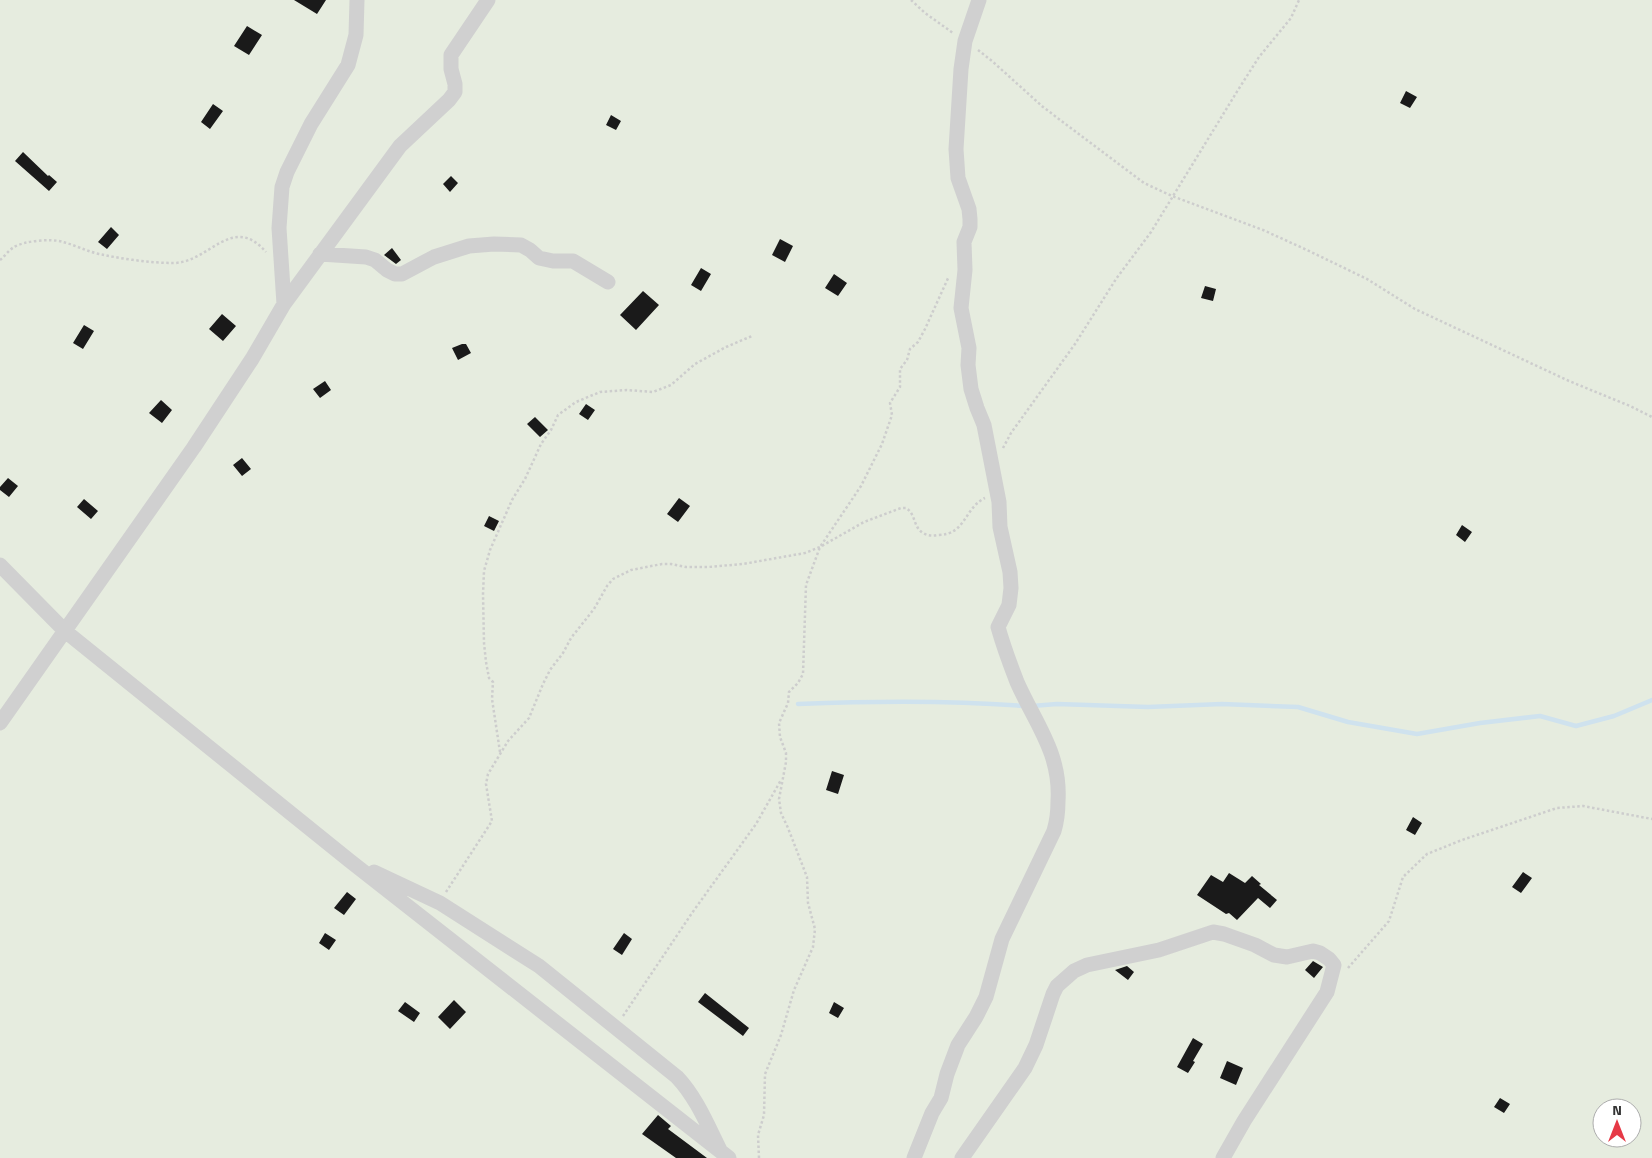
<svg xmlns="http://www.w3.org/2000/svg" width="1652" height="1158" font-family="'Titillium Web',sans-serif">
<rect width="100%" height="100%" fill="#fff"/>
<path fill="#e6ecdf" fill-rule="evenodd" d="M0,0H1652V1158H0ZM1602,1108H1632V1138H1602Z"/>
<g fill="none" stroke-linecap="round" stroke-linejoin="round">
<path stroke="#cfe2ee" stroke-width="4.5" d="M798,704C873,701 949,700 1024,706
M1032,706L1057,704L1148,707L1222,704L1298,707L1348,722L1417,734L1480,723L1540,716L1576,726L1614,716L1652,700"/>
</g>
<path fill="#1a1a1a" d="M294,0H326L317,14Z
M247,26L262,35L249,55L234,46Z
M1406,91L1417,97L1410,108L1400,103Z
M213,104L223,111L210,129L201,122Z
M611,115L621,121L616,130L606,125Z
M23,152L48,176L49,175L57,182L49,191L15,161Z
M451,176L458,183L450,192L443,184Z
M111,227L119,235L107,249L98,242Z
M780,239L793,246L785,262L772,255Z
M392,248L401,260L396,264L384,255Z
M701,268L711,274L701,291L691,285Z
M834,274L847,283L838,296L825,288Z
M1205,286L1216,289L1213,301L1201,298Z
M643,291L659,305L636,330L620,315Z
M222,314L236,326L223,341L209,329Z
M84,325L94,331L83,349L73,343Z
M462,344H466L471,353L458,360L452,348Z
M325,381L331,390L320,398L313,389Z
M161,400L172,410L162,423L149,413Z
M586,404L595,410L588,420L579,414Z
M535,417L548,430L540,437L527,424Z
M242,458L251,469L242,476L233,465Z
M8,478L18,486L9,497L0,490V487Z
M679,498L690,506L678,522L667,514Z
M84,499L98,511L91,519L77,507Z
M489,516L499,521L494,531L484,526Z
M1462,525L1472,532L1465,542L1456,535Z
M832,771L844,775L838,794L826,790Z
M1413,817L1422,823L1415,835L1406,830Z
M1523,872L1532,878L1521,893L1512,887Z
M1229,873L1245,883L1252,876L1261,884L1259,885L1277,900L1270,908L1258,898L1237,920L1229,913L1226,914L1197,895L1211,875L1223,882Z
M347,892L356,899L344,915L334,908Z
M325,933L336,940L329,950L319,943Z
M624,933L632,939L622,955L613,949Z
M1313,961L1323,967L1314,978L1305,970Z
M1127,966L1134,972L1128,980L1115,970Z
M705,993L749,1028L743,1036L698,1002Z
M454,1000L466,1012L450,1029L438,1017Z
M405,1002L420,1013L414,1022L398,1011Z
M834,1002L844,1008L838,1018L829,1013Z
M1193,1038L1203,1044L1193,1061L1195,1062L1188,1073L1177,1067Z
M1227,1061L1243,1068L1236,1085L1220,1078Z
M1500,1098L1510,1104L1504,1113L1494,1107Z
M658,1115L671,1126L668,1129L707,1158H676L642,1134Z"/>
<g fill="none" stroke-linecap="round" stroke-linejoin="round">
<path stroke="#cdcdcd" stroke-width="2.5" stroke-dasharray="2.5 2.5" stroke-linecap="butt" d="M911,0L925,13L953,33
M978,50L992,61L1043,107L1144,183L1172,196L1263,230L1307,250L1367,279L1415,309L1569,381L1630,406L1652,417
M0,260C5,256 9,250 14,247C24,241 51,238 63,242C75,245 86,251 99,254C123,259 150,263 174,263C210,262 232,213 266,252
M1003,448L1011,433L1075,344L1116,279L1151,232L1238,90L1259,57L1291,18L1299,0
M500,752L492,699L493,682L489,678L486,662L484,643L483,594L484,571L490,550L512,500L525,479L541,444L551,430L558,415L576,402L600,392L627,390L653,392L671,385L695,364L726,347L752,336
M446,892L492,821L486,784L488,774L508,741L529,718L543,684L550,670L563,653L571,638L594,609L607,586L613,579L631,570L662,564H671L686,567H708L743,564L805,553L820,547L864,522L901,508H906C916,514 913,527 923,533C928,536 933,536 938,535C966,535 964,508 985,498
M1348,968L1389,921L1403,877L1427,854L1462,840L1557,808L1583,806L1652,819
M623,1016L692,913L756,824L781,780
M759,1158L758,1135L764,1115L765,1074L781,1035L794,990L813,947L815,929L808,903L807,877L788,828L781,813L779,799L786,762V753L780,737L779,723L788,703L789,692L798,683L803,674L806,585L820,547L861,486L882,444L892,415L890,403L900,387V369L907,360L910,349L918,342L925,329L949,276"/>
<path stroke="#d0d0d0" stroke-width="15" d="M320,254L366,257L375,260L387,270L395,274H402L434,257L469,246L494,244L521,245L530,250L539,258L553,261H573L608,282
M284,304L279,228L282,187L287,172L311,124L348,65L356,35L357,0
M0,565L65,631L350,861L729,1158
M0,723L194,447L252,359L284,304L400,146L449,100L455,92V84L451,69V55L488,0
M374,872L440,903L539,966L677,1077C696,1097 707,1124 720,1150
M914,1158L932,1113L941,1098L947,1074L958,1045L976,1017L986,997L1002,939L1054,831C1057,821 1058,811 1058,801C1061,753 1035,723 1017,682C1010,664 1003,645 998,627L1009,605L1011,588L1010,572L1000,527L999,502L984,425L977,408L971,389L968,365L969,348L961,308L965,270L964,242L970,227V219L969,209L958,178L956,149L961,69L965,41L979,0
M962,1158L1025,1068L1036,1045L1053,994L1057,986L1074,971L1087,965L1159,950L1213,932L1224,934L1255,945L1274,955L1287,957L1313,951L1320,953L1329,959L1334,965L1327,992L1244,1121L1223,1158"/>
</g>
<g transform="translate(1617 1123)"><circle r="24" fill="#ffffff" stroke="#adadad"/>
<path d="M0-4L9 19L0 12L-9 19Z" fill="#e63946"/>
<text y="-8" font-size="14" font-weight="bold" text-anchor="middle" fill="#333333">N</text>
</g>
</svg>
